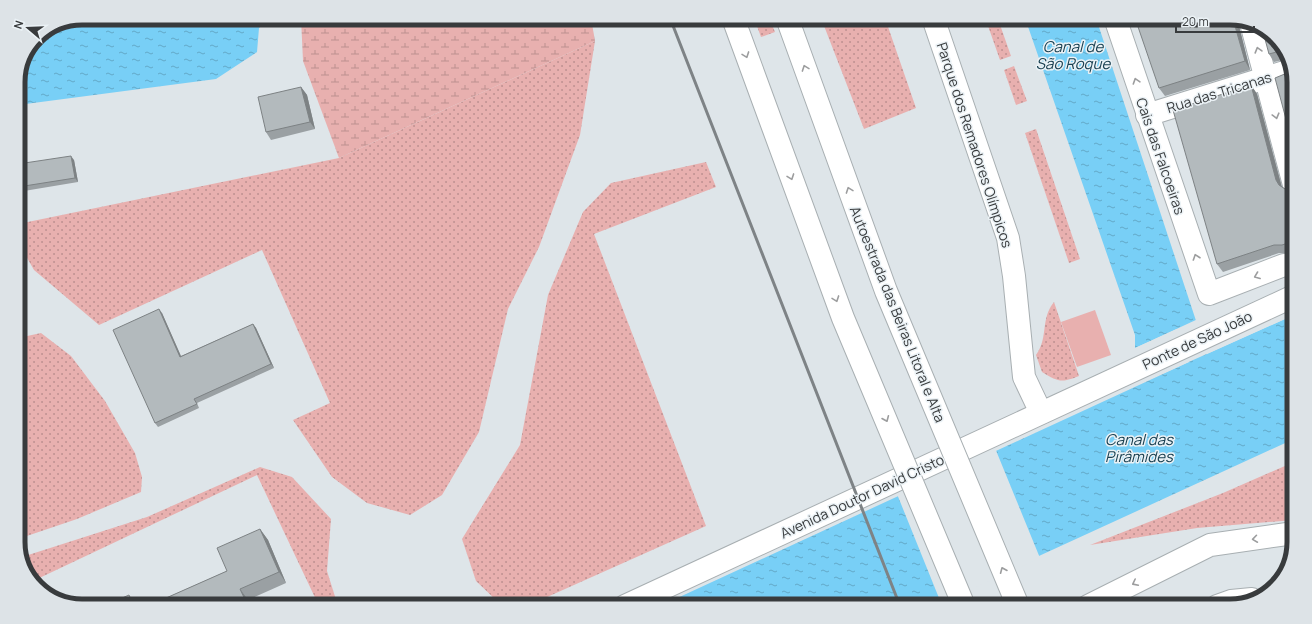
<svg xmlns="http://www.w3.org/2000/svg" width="1312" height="624" font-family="Manrope,sans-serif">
<defs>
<pattern id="grass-dots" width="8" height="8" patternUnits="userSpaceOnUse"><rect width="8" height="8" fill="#e8b0af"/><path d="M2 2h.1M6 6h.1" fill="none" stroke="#bd9090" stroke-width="1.8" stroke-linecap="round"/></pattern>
<pattern id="wetland-marsh" width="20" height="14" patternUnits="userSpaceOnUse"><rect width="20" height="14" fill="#e8b0af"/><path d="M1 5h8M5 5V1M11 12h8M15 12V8" fill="none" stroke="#bd9090"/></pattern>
<pattern id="water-ripples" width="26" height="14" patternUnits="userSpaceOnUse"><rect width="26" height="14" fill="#78cff6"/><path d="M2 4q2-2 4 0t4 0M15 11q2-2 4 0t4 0" fill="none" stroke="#63a9c8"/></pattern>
</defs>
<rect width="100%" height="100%" fill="#dee5e9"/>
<path fill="url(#grass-dots)" d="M754,18H769L775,32L761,37Z
M821,18H885L916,108L864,129Z
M998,19L1011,56L1000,60L987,23Z
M595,41L580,135L539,247L508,309L479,432L442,495L410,515L367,503L332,477L293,420L330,403L262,250L99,325L34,270L18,242V224L339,158Z
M1014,66L1027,101L1016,105L1004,70Z
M1036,129L1080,259L1069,263L1025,133Z
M706,162L716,187L594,234L706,526L527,606L497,601L476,581L462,539L520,445L548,295L583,212L611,183Z
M1054,302L1079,376C1062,383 1058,382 1042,372L1036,355C1049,337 1040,319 1054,302Z
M41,333L71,356L105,401L135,453L142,477L141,492L77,519L18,539V338Z
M1294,462V520L1197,528L1090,545L1223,493Z
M260,467L292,477L331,519L327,571L338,606H319L257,475L33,581L29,578L22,557L147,517Z"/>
<path fill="url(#wetland-marsh)" d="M301,18H591L595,41L339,158L303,61Z"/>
<path fill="#e8b0af" d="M1095,310L1111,355L1077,367L1061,322Z"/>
<path fill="url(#water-ripples)" d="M82,18H271L259,28L257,52L216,79L18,105V78L37,37Z
M1025,18H1096L1207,354L1294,315V439L930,606H660L1189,362L1177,329L1135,348V335Z"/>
<path fill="#dee5e9" d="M1294,313V315L1106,399L1105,397L1186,361L1176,332L1135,350L1133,349L1198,319L1208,351Z
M995,448L1040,558L941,603L897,494Z"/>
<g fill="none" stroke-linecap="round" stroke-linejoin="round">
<defs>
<path id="street" d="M933,18L1008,238L1014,276L1024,377L1041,413
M1115,18L1209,294L1284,265L1294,266
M1251,23L1294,185
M1147,115L1291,70
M625,606L1294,296"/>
<path id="secondary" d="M1088,606L1210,545L1294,533
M1217,606L1231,601L1252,599"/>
</defs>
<use href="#street" stroke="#a8afb2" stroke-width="24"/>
<use href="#secondary" stroke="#a8afb2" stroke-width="24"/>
<use href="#street" stroke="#fff" stroke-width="22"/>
<use href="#secondary" stroke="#fff" stroke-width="22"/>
<path stroke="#7e8386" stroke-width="3" d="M670,18L900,606"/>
<defs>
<path id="highway-bridge" d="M733,18L843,318L964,606
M787,18L886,291L1018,606"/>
</defs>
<use href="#highway-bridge" stroke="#a8afb2" stroke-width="24" stroke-linecap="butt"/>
<use href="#highway-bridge" stroke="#fff" stroke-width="22"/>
</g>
<path fill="#9aa0a3" d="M1239,26L1250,70L1165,96L1159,88Z
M1283,46L1287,59L1274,62L1269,54Z
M1251,85L1257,94L1282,187L1285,189H1292L1294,187V251L1288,253H1279L1223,272L1217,264Z
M301,87L307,95L315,129L271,140L266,132Z
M74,160L78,182L18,192V164Z
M162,313L181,356L253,324L256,328L274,368L197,403L199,408L158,427L155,423Z
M260,529L268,540L286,583L248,600L251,606H148L227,571Z"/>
<path fill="#7d8284" d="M1233,19L1239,20V26L1250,70L1245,61Z
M1251,85L1257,94L1282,188L1279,185L1276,180Z
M301,87L307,95L315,129L310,122Z
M71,156L74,160L78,182L75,178Z
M159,309L162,313L183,361L180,357Z
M253,324L256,328L274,368L271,364Z
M260,529L268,540L286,583L279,572Z
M240,589L248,600L251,606H248Z
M129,595L136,606H134Z"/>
<path fill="#b3babd" stroke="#7d8284" d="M1135,18H1230L1233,19L1245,61L1159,88Z
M1262,28L1283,46L1284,50L1269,54Z
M1292,71L1294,78V149L1275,78Z
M1251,85L1276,180L1279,185L1285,189H1292L1294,187V241L1282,245H1274L1217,264L1173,110Z
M301,87L310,122L266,132L258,97Z
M71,156L75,178L18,187V164Z
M159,309L180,357L253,324L271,364L194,399L197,404L155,423L113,330Z
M260,529L279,572L240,589L248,606H148L227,571L217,548Z
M129,595L134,606H104Z"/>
<defs><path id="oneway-chevron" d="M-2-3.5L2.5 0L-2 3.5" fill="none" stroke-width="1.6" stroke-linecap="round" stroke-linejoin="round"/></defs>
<g stroke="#9c9d9e">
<use href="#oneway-chevron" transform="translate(1258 50) rotate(-106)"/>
<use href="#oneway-chevron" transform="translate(746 55) rotate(70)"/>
<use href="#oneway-chevron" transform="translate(805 68) rotate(-110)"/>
<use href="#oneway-chevron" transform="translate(1136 81) rotate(-108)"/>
<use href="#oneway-chevron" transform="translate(1276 116) rotate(75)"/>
<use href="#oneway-chevron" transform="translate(791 177) rotate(70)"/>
<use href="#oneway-chevron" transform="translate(849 190) rotate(-110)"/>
<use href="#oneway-chevron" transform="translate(1196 257) rotate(-109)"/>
<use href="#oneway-chevron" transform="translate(1257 276) rotate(159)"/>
<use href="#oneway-chevron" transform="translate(836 299) rotate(70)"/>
<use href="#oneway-chevron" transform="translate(886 419) rotate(67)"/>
<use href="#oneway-chevron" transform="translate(1255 539) rotate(172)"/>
<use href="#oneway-chevron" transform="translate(1003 570) rotate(-113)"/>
<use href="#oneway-chevron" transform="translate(1135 583) rotate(153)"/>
</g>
<g text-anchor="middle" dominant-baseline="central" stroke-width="3" stroke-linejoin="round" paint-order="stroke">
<g font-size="14" fill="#383b3d" stroke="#ebf2f6">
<text transform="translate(1219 92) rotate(-17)">Rua das Tricanas</text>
<text transform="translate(975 145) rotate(72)">Parque dos Remadores Olímpicos</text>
<text transform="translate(1161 156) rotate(71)">Cais das Falcoeiras</text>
<text transform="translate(898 314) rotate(68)">Autoestrada das Beiras Litoral e Alta</text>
<text transform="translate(1197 340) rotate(-25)">Ponte de São João</text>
<text transform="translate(862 496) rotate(-25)">Avenida Doutor David Cristo</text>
</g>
<g font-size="15" font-style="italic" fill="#1a4152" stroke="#ebf2f6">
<text x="1073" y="46">Canal de<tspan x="1073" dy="17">São Roque</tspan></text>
<text x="1139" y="439">Canal das<tspan x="1139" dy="17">Pirâmides</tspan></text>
</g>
</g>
<path d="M0 0H1312V624H0ZM82 25H1230A57 57 0 0 1 1287 82V542A57 57 0 0 1 1230 599H82A57 57 0 0 1 25 542V82A57 57 0 0 1 82 25Z" fill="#dde3e7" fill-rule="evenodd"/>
<path fill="none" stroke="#383b3d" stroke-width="5" d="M82 25H1230A57 57 0 0 1 1287 82V542A57 57 0 0 1 1230 599H82A57 57 0 0 1 25 542V82A57 57 0 0 1 82 25Z"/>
<g transform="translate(28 28) rotate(289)" stroke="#ebf2f6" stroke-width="3" paint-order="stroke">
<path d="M0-3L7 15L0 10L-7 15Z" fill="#383b3d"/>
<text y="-6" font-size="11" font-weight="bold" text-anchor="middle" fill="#383b3d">N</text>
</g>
<path d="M1176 26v6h78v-6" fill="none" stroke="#383b3d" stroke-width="2"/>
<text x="1182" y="26" font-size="12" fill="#383b3d" stroke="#ebf2f6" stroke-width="3" paint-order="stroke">20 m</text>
</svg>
